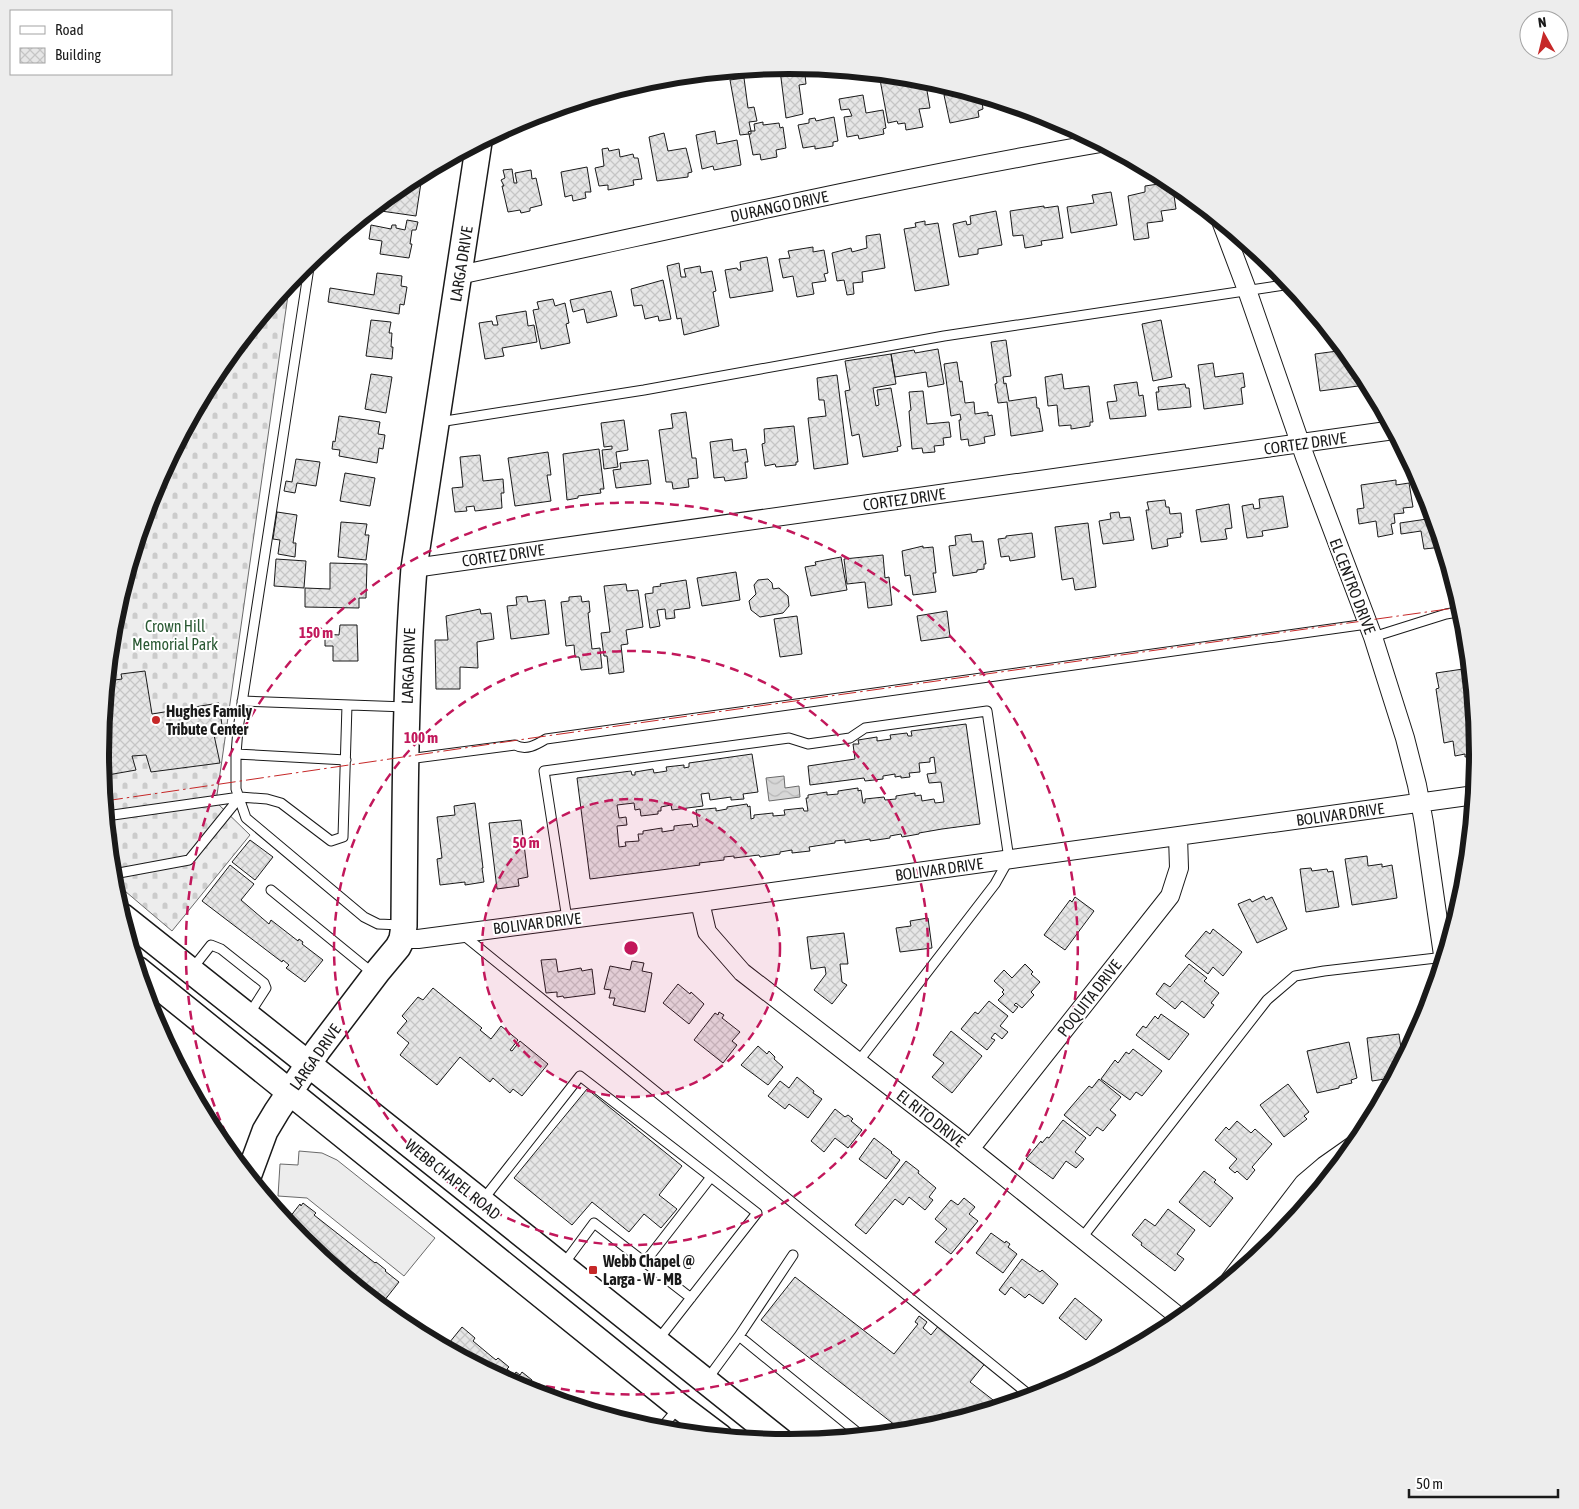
<svg xmlns="http://www.w3.org/2000/svg" width="1579" height="1509" font-family="'Asap Condensed',sans-serif">
<defs>
<pattern id="cemetery-stones" width="16" height="16" patternUnits="userSpaceOnUse" patternTransform="scale(1.25)"><rect width="16" height="16" fill="#ededed"/><path d="M2 7V4a2 2 0 0 1 4 0v3zM10 15v-3a2 2 0 0 1 4 0v3z" fill="#cbcbcb"/></pattern>
<pattern id="water-waves" width="16" height="10" patternUnits="userSpaceOnUse" patternTransform="scale(1.25)"><rect width="16" height="10" fill="#d7d7d7"/><path d="M0 5q4-4 8 0t8 0" fill="none" stroke="#b8b8b8"/></pattern>
<pattern id="building-cross-hatch" width="8" height="8" patternUnits="userSpaceOnUse" patternTransform="scale(1.25)"><rect width="8" height="8" fill="#e6e6e6"/><path d="M0 0l8 8M0 8l8-8" fill="none" stroke="#c5c5c5"/></pattern>
</defs>
<rect width="100%" height="100%" fill="#fff"/>
<path fill="url(#cemetery-stones)" stroke="#6a6a6a" d="M290,281L216,802L250,835L172,931L112,880L100,754L113,620L153,490L216,371Z"/>
<path fill="#ededed" stroke="#6a6a6a" d="M299,1151L322,1153L337,1160L435,1238L404,1276L307,1198L278,1196L280,1164L298,1165Z"/>
<path fill="url(#water-waves)" stroke="#6a6a6a" d="M784,776L785,788L799,786L800,797L769,801L766,778Z"/>
<path fill="url(#building-cross-hatch)" stroke="#1a1a1a" d="M790,65L804,66L806,84L799,85L803,114L786,118L780,70L785,69L784,66Z
M879,74L925,79L930,108L919,109L923,127L906,130L905,123L898,124L897,121L888,123Z
M744,78L748,108L754,107L757,121L749,122L751,131L748,132L749,134L740,135L730,80Z
M950,86L981,96L983,109L978,111L979,117L950,123L944,95L951,94Z
M863,95L866,113L883,110L886,128L883,129L884,134L859,139L858,135L847,137L844,117L852,116L849,109L841,110L839,99Z
M991,99L1003,102L992,104Z
M834,117L838,141L833,142V146L815,149V146L803,148L798,125L809,123V119L815,118L816,121Z
M763,122V125L779,123L780,128L783,127L786,148L776,150L777,157L761,160L760,154L753,155L749,134H751V131H755L754,124Z
M715,131L717,144L737,140L741,165L714,170L713,166L702,169L696,135Z
M664,133L668,151L686,148L692,172L688,173V177L657,181L649,137Z
M608,148L609,151L619,149L620,157L633,154L634,158H638L642,179L633,180L634,185L608,190V185L599,186L595,168L604,166L602,149Z
M587,167L591,192H585L586,198L573,201L572,195L565,197L561,172Z
M512,169L514,183H517L515,173L531,170L532,179L536,178L542,205L530,208V211L521,213L520,210L508,212L502,186H504L501,180L505,178L503,170Z
M418,175L422,176L416,216L381,211L383,201L407,181Z
M1172,182L1176,209L1161,211L1163,221L1147,223L1149,238L1134,240L1128,196L1145,192V186Z
M1111,192L1117,225L1071,233L1067,207L1094,203L1092,195Z
M1044,206V208L1058,206L1063,238L1041,241L1042,245L1025,248L1023,235L1013,236L1010,211Z
M996,211L1002,245L978,249V254L959,257L953,224L966,221L967,225L971,224L970,216Z
M407,220L418,222L416,230H412L410,244H412L409,258L380,254L382,241L369,239L371,225L391,229L392,225H396V228L405,230Z
M925,221V225L938,223L949,285L915,291L904,229L916,227L915,223Z
M880,234L885,268L862,272L863,282L853,283L854,294L847,295L844,280L837,281L832,253L851,248L852,252L867,248L866,236Z
M813,247V252L824,250L828,273L824,274L826,281L812,283L814,294L797,297L793,276L783,278L779,259L790,258L788,251Z
M767,257L773,291L730,298L725,270L737,268L738,270H741L740,262Z
M679,263L681,277H686L684,269L700,266L701,273L712,271L716,291L713,292L719,326L684,335L681,318L677,319L667,266Z
M377,273L402,276L401,286L407,287L404,305L400,304L399,314L328,302L330,288L374,295Z
M663,280L671,319L659,321L658,316L645,319L642,305L634,306L631,289Z
M611,291L617,316L587,323L584,309L573,312L570,300Z
M553,299L555,306L565,303L569,323L566,324L570,343L541,349L533,310L539,309L537,302Z
M526,311L528,326L534,325L537,342L502,348L504,356L485,359L479,323L492,321L493,325H498L496,316Z
M371,320L391,322L389,333H392L391,347H393L392,359L366,356Z
M1161,320L1172,377L1153,381L1142,324Z
M1006,340L1011,376L1003,377L1004,384L1006,383L1009,401L1036,397L1037,408H1039L1043,431L1011,436L1007,402L998,403L995,384L997,383L991,342Z
M938,349L944,384L928,387L926,372L895,377L891,354L914,350L915,353Z
M1345,350L1363,372L1366,385L1320,391L1315,354Z
M891,354L896,384L873,388L876,406L879,405L877,390L891,388L901,446L897,447L898,451L863,457L859,434L852,436L845,391L850,390L845,361Z
M957,362L960,382L962,381L965,403L974,402L975,414L988,412V416L992,415L995,435L984,437L985,443L969,446L968,439L961,440L959,420H961L960,414L951,416L944,364Z
M1213,363L1215,377L1243,373L1245,387L1241,388L1243,404L1204,409L1198,365Z
M371,374L392,377L386,413L365,409Z
M1062,374L1064,389L1089,386L1093,422H1090V426L1071,429V425L1059,426L1057,405L1048,406L1045,377Z
M837,375L848,464L814,469L808,418L826,416L824,400H819L817,378Z
M1137,382L1139,396L1143,395L1146,416L1110,419L1107,402L1117,401L1114,385Z
M1185,384L1186,388H1189L1191,407L1158,410L1156,392H1159L1158,387Z
M923,391L927,424L949,422L951,437L943,438L944,445L934,446L935,452L923,453L922,448L912,449L909,411L911,410L909,392Z
M686,412L692,458H696L698,478L688,479L689,487L673,489L672,482H666L659,430L673,428L671,414Z
M339,416L380,422L378,434L385,435L383,449L379,448L377,463L339,456L340,450L332,449L333,441L335,442Z
M624,420L628,450L616,452L618,467L604,469L602,450L612,449V446L604,447L601,423Z
M794,426L798,462H796V465L776,467L775,464L765,466L762,444L765,443L764,429Z
M732,439L733,451L746,449L748,462H745L747,478L725,481L724,477L714,478L710,442Z
M599,449L604,489H600L601,493L578,496V498L567,500L563,454Z
M548,452L551,475H547L551,501L515,506L508,458Z
M480,455L483,481L503,479L504,493H501L502,508L475,511L474,506L466,507L467,511L455,512L452,488L463,487L460,457Z
M296,459L320,462L316,486L297,483L295,493L284,491L286,481L292,482Z
M648,460L651,484L616,488L613,470L621,469L620,463Z
M345,473L375,478L370,506L340,501Z
M1396,480V485L1409,483L1413,507L1403,508L1404,513L1394,514L1395,523L1391,524L1393,534L1378,537L1376,521L1359,524L1357,509L1364,508L1361,485Z
M1422,481L1427,491L1443,547L1424,549L1421,531L1401,534L1400,523L1427,519Z
M1283,496L1288,527L1262,531L1263,536L1247,538L1242,506L1253,504L1254,509L1260,508L1259,499Z
M1165,500L1166,507H1169L1170,514L1181,513L1183,533H1180L1181,537L1167,539L1168,546L1152,549L1146,510H1149L1147,502Z
M1229,504L1232,528L1225,529L1227,539L1201,542L1196,510Z
M277,512L297,515L293,543H296L295,557L278,554L280,540L273,539Z
M1119,512L1120,518L1130,517L1134,540L1103,544L1099,521L1111,519L1110,513Z
M341,522L367,524L365,535H369L366,560L338,557Z
M1088,523L1096,587L1075,590L1073,578L1062,580L1055,527Z
M1032,533L1035,557L1010,561L1009,556L1001,557L998,539L1006,538V536Z
M971,534L972,542L983,541L986,564H984V569L977,570V572L953,576L949,546L956,545L955,536Z
M923,546V548L933,547L936,573H933L936,592L913,595L910,575L905,576L902,551Z
M883,555L885,578L889,577L892,605L868,608L865,582L847,584L844,559Z
M841,557L847,590L811,596L805,567L816,565L815,562Z
M276,559L306,561L304,588L274,586Z
M330,563L367,564L366,598H359V608L305,607V588L330,589Z
M736,572L740,600L702,606L697,578Z
M768,579L772,583L773,589L779,588L788,596L789,606L783,613L760,617L751,610L749,601L756,594L754,585L758,580Z
M686,580L690,608L674,610L675,618L666,619L665,609L657,610L660,626L650,628L645,594L653,593V587L661,586L660,584Z
M626,584L627,591L638,590L643,627L626,630L628,644L621,645L624,672L609,674L607,656H604L601,633L610,632L604,586Z
M527,596L528,602L545,600L549,634L511,639L507,606L517,605L516,597Z
M581,596L582,602L589,601L590,612L588,613L592,649L600,648L602,668L581,670L579,657H575L574,645L566,646L561,602L569,601V597Z
M480,609L481,614L491,613L494,639L477,642L478,668L460,667V689H436L435,640H448L446,616Z
M947,611L950,637L921,641L917,616Z
M797,616L802,654L780,657L774,619Z
M340,625H357L358,661H333V646H325V634L339,635Z
M1470,668L1479,755L1465,757V754L1455,756L1453,741L1444,743L1436,689L1439,688L1436,673Z
M145,671L152,714L219,703L223,733L214,735L220,763L151,772L146,755L132,756L136,770L102,776L100,754L107,681L122,679L121,674Z
M966,724L980,824L942,829L919,833V834L902,837L901,834L890,836V838L870,841V839L845,843V840L835,841V843L809,847L810,851L792,853V850L780,852V854L760,857L759,855L734,858V856L724,857V860L699,863L700,865L590,879L577,778L631,771L632,775H635V772L653,769L654,773L667,771L666,767L684,765V768L689,767V763L752,754L758,792L743,794L744,799L731,800V797L710,800L709,793L701,794L703,806L672,810L671,805L661,807V811H658V814L641,816L640,809L635,810L634,803L617,805L619,818L626,817L627,825L617,826L619,847L626,846L625,842L639,841L638,834H643V831L662,828V832L674,830V826L692,824L693,827L698,826L696,810L716,808V811L727,809V807L747,804L748,807L750,806L751,819L754,818V815L773,813V816L785,815L784,810L803,808L804,811H808L806,798H808V795L827,792V795L838,794V791L858,788V791L861,790L863,803H865V799L884,797L885,800L896,799V796L915,793V796L921,795L922,801L934,799L935,803L944,802L941,782L929,783L927,774L936,773L934,757L930,758V762L919,763L920,772L909,773L910,777L901,778V776L895,777V774L883,776V779L865,781L864,778L810,785L808,766L855,759L853,744H859L858,740L877,737V741L891,739L890,735L907,733L908,736H912L911,731Z
M475,803L483,868H482L484,882L465,885V882L440,885L437,859L442,858L437,817L455,815L454,806Z
M521,820L528,877L518,879L519,886L497,889L489,823Z
M250,840L273,857L255,880L232,862Z
M1367,856L1368,866L1382,864V867L1392,865L1397,898L1352,905L1345,859Z
M230,865L254,884L241,900L269,924L271,920L298,941L299,939L303,942L302,944L323,960L305,982L286,968L289,965L283,960L282,962L202,901Z
M1311,868L1312,871L1327,869L1328,872L1333,871L1339,907L1306,912L1300,869Z
M1264,896L1266,900L1272,897L1287,929L1257,943L1238,904L1250,899L1252,902Z
M1075,897L1094,911L1065,950L1044,935L1070,900L1072,902Z
M928,918L932,948L900,952L896,928L911,926L910,921Z
M1213,929L1242,952L1223,976L1213,967L1208,974L1185,956L1206,931L1210,934Z
M844,933L848,964H840L842,982L847,985L832,1004L814,990L826,974L825,967L811,969L807,937Z
M556,959L558,972L581,968L582,971L592,969L595,994L564,998L563,996L557,997V992L546,993L541,960Z
M632,961L644,963L642,971L652,973L645,1012L613,1005L615,998H609L611,990L604,989L610,966L630,970Z
M1025,964L1033,972L1031,974L1040,982L1031,992L1034,995L1022,1008L1016,1003L1014,1005L1018,1007L1013,1013L998,1000L1004,994L1002,992L1004,990L994,981L1004,970L1012,978Z
M1189,964L1207,978L1204,981L1219,993L1211,1003L1214,1005L1204,1018L1182,1001L1175,1009L1156,994L1164,983L1170,987Z
M678,984L690,994L691,992L704,1004L689,1024L663,1003Z
M433,988L482,1028L480,1030L491,1039L501,1026L518,1040L510,1050L512,1051L520,1041L548,1064L522,1096L513,1089L510,1093L493,1078L490,1082L460,1057L437,1085L400,1055L409,1043L397,1033L407,1021L402,1016L418,997L423,1000Z
M989,1001L1008,1016L1000,1026L1008,1032L1002,1039L995,1033L991,1038L995,1040L987,1050L961,1029L975,1012L978,1014Z
M719,1012L724,1015L722,1018L740,1032L732,1041L737,1045L723,1063L694,1040L715,1013L718,1015Z
M1161,1014L1189,1034L1169,1060L1136,1035L1143,1026L1146,1028L1155,1016L1158,1019Z
M951,1031L982,1056L952,1093L932,1077L944,1063L933,1055Z
M1399,1034L1403,1063L1396,1075L1385,1076V1079L1372,1081L1367,1038Z
M1349,1042L1357,1078L1351,1080L1352,1083L1339,1086V1088L1317,1093L1307,1051Z
M758,1046L767,1054L769,1051L775,1057L774,1059L783,1067L768,1085L741,1065Z
M1133,1049L1162,1071L1142,1096L1136,1092L1130,1100L1101,1079L1115,1060L1118,1063L1126,1052L1129,1054Z
M797,1077L814,1091L813,1093L822,1099L808,1118L789,1104L785,1109L768,1096L780,1081L789,1088Z
M1099,1079L1121,1097L1110,1110L1116,1115L1103,1131L1097,1127L1090,1136L1064,1115L1089,1086L1092,1088Z
M1288,1084L1309,1112L1304,1116L1307,1119L1284,1137L1260,1105Z
M587,1089L682,1166L659,1195L677,1209L661,1228L644,1214L629,1232L592,1202L572,1225L514,1178Z
M835,1109L845,1117L848,1115L853,1119L851,1121L862,1130L848,1148L835,1138L824,1152L811,1141Z
M1063,1120L1086,1138L1075,1152L1084,1159L1076,1168L1066,1161L1053,1179L1026,1159L1041,1141L1042,1143L1047,1137L1049,1138Z
M1237,1121L1251,1133L1255,1129L1272,1144L1252,1167L1255,1170L1247,1180L1237,1171L1235,1173L1229,1168L1237,1159L1215,1140L1226,1127L1229,1130Z
M874,1138L892,1152L891,1153L900,1160L886,1179L859,1159Z
M906,1161L919,1171L918,1173L936,1188L929,1197L933,1200L925,1210L909,1197L903,1205L895,1199L866,1234L855,1225Z
M1204,1171L1216,1180L1214,1182L1233,1198L1210,1227L1179,1202Z
M964,1198L975,1207L969,1214L978,1221L951,1254L935,1242L947,1229L935,1219L951,1200L958,1205Z
M303,1203L316,1213L314,1215L375,1263L376,1262L386,1270L385,1271L399,1282L380,1306L302,1242L286,1222L300,1204L301,1206Z
M1168,1209L1195,1230L1177,1254L1184,1259L1175,1271L1141,1245L1142,1243L1132,1235L1145,1219L1155,1226Z
M991,1233L1005,1243L1006,1241L1010,1244L1008,1247L1017,1254L1003,1273L976,1253Z
M1022,1259L1040,1272L1042,1270L1058,1284L1043,1304L1029,1294L1025,1298L1011,1287L1005,1295L999,1290Z
M795,1277L894,1354L918,1324L915,1322L919,1316L927,1322L923,1328L931,1335L940,1324L987,1361L970,1382L1002,1407L924,1431L905,1433L761,1320Z
M1075,1298L1102,1320L1086,1340L1059,1318Z
M462,1327L475,1338L473,1341L491,1356L496,1360L498,1358L509,1367L507,1369L514,1375L516,1372L520,1375L522,1372L532,1380L530,1383L537,1388L539,1385L549,1394L548,1396L550,1398L525,1391L445,1348Z"/>
<g fill="none" stroke-linecap="round" stroke-linejoin="round">
<defs>
<path id="lane" d="M310,261L238,729L236,754V789L246,818L364,917L378,924L401,925
M439,422L644,390L944,336L1291,284
M1373,637L1446,614L1463,611
M242,701L406,707
M236,754L346,760
M408,759L515,745C526,751 536,745 546,739L1367,624
M106,816L240,797
M119,873L189,860L240,797L267,799L281,803L331,841L343,837L347,705
M271,890L375,975
M567,919L544,771L789,738L808,744L850,738L865,728L987,711L1009,859L995,884L858,1062
M462,934L1033,1398
M192,969L211,945L221,949L264,983L266,988L248,1016
M482,1201L580,1076L711,1177
M1081,1239L1267,1000L1295,976L1324,971L1445,957
M645,1262L711,1177L757,1213L658,1340
M563,1265L594,1223L691,1298
M739,1336L793,1255
M708,1380L714,1370L739,1336L863,1437
M659,1431L678,1408"/>
<path id="street" d="M1221,221L1247,290L1305,457L1373,637L1405,738L1417,785L1424,823L1444,962
M459,275C672,230 885,180 1101,143
M414,568L1394,430
M700,902L707,932L742,972L954,1136L1183,1320
M402,939H418L700,902L1475,795
M970,1149L1170,896L1179,868L1178,836
M1230,1280L1304,1183L1324,1166L1361,1140"/>
<path id="secondary" d="M122,916L458,1183L783,1443
M137,969L679,1406L720,1437
M248,1177L265,1131L277,1111L318,1050L378,971L398,947L402,939L404,926C405,806 405,687 414,568L479,142"/>
</defs>
<use href="#lane" stroke="#1a1a1a" stroke-width="11"/>
<use href="#street" stroke="#1a1a1a" stroke-width="20"/>
<use href="#secondary" stroke="#1a1a1a" stroke-width="28"/>
<use href="#lane" stroke="#fff" stroke-width="9"/>
<use href="#street" stroke="#fff" stroke-width="18"/>
<use href="#secondary" stroke="#fff" stroke-width="25"/>
<path stroke="#c62828" stroke-width="1" stroke-dasharray="18 4 2.5 4" stroke-linecap="butt" d="M105,801L532,738L1462,607"/>
</g>
<circle cx="631" cy="948" r="149" fill="#c2185b" fill-opacity=".12"/>
<g fill="none" stroke="#c2185b" stroke-width="2.5" stroke-dasharray="9 6">
<circle cx="631" cy="948" r="149"/>
<circle cx="631" cy="948" r="297"/>
<path d="M247 1174A446 446 0 1 1 486 1370"/>
</g>
<g fill="#c62828" stroke="#fff" stroke-width="2">
<circle cx="156" cy="720" r="5"/>
<rect x="588" y="1265" width="10" height="10" rx="2.5"/>
</g>
<g text-anchor="middle" dominant-baseline="central" stroke-width="4" stroke-linejoin="round" paint-order="stroke">
<g font-size="16" fill="#1a1a1a" stroke="#fff">
<text transform="translate(779 206) rotate(-12)">DURANGO DRIVE</text>
<text transform="translate(461 264) rotate(-81)">LARGA DRIVE</text>
<text transform="translate(1305 443) rotate(-8)">CORTEZ DRIVE</text>
<text transform="translate(904 499) rotate(-8)">CORTEZ DRIVE</text>
<text transform="translate(503 555) rotate(-8)">CORTEZ DRIVE</text>
<text transform="translate(1353 586) rotate(69)">EL CENTRO DRIVE</text>
<text transform="translate(408 666) rotate(-88)">LARGA DRIVE</text>
<text transform="translate(1340 814) rotate(-8)">BOLIVAR DRIVE</text>
<text transform="translate(939 869) rotate(-8)">BOLIVAR DRIVE</text>
<text transform="translate(537 923) rotate(-7)">BOLIVAR DRIVE</text>
<text transform="translate(1089 998) rotate(-52)">POQUITA DRIVE</text>
<text transform="translate(315 1057) rotate(-55)">LARGA DRIVE</text>
<text transform="translate(931 1118) rotate(38)">EL RITO DRIVE</text>
<text transform="translate(453 1179) rotate(39)">WEBB CHAPEL ROAD</text>
</g>
<g font-size="16" fill="#2b5a34" stroke="#fff">
<text x="175" y="626">Crown Hill<tspan x="175" dy="18">Memorial Park</tspan></text>
</g>
<g font-size="16" font-weight="bold" fill="#1a1a1a" stroke="#fff" text-anchor="start">
<text x="166" y="711">Hughes Family<tspan x="166" dy="18">Tribute Center</tspan></text>
<text x="603" y="1261">Webb Chapel @<tspan x="603" dy="18">Larga - W - MB</tspan></text>
</g>
</g>
<path d="M0 0H1579V1509H0ZM109 754a680 680 0 1 1 1360 0a680 680 0 1 1-1360 0Z" fill="#ededed" fill-rule="evenodd"/>
<path fill="none" stroke="#1a1a1a" stroke-width="6" d="M109 754a680 680 0 1 1 1360 0a680 680 0 1 1-1360 0Z"/>
<circle cx="631" cy="948" r="8" fill="#c2185b" stroke="#fff" stroke-width="2.5"/>
<g font-size="15" text-anchor="middle" font-weight="bold" fill="#c2185b" stroke="#fff" stroke-width="4" stroke-linejoin="round" paint-order="stroke">
<text x="316" y="638">150 m</text>
<text x="421" y="743">100 m</text>
<text x="526" y="848">50 m</text>
</g>
<rect x="10" y="10" width="162" height="65" fill="#ffffff" stroke="#a3a3a3"/>
<rect x="20" y="26" width="25" height="8" fill="#ffffff" stroke="#a3a3a3"/>
<text x="55" y="35" font-size="15" fill="#1a1a1a">Road</text>
<rect x="20" y="48" width="25" height="15" fill="url(#building-cross-hatch)" stroke="#a3a3a3"/>
<text x="55" y="60" font-size="15" fill="#1a1a1a">Building</text>
<g transform="translate(1544 35) rotate(352)"><circle r="24" fill="#ffffff" stroke="#a3a3a3"/>
<path d="M0-4L9 19L0 12L-9 19Z" fill="#c62828"/>
<text y="-8" font-size="14" font-weight="bold" text-anchor="middle" fill="#1a1a1a">N</text>
</g>
<path d="M1409 1489v8h149v-8" fill="none" stroke="#1a1a1a" stroke-width="2.5"/>
<text x="1416" y="1489" font-size="15" fill="#1a1a1a" stroke="#ffffff" stroke-width="4" paint-order="stroke">50 m</text>
</svg>
